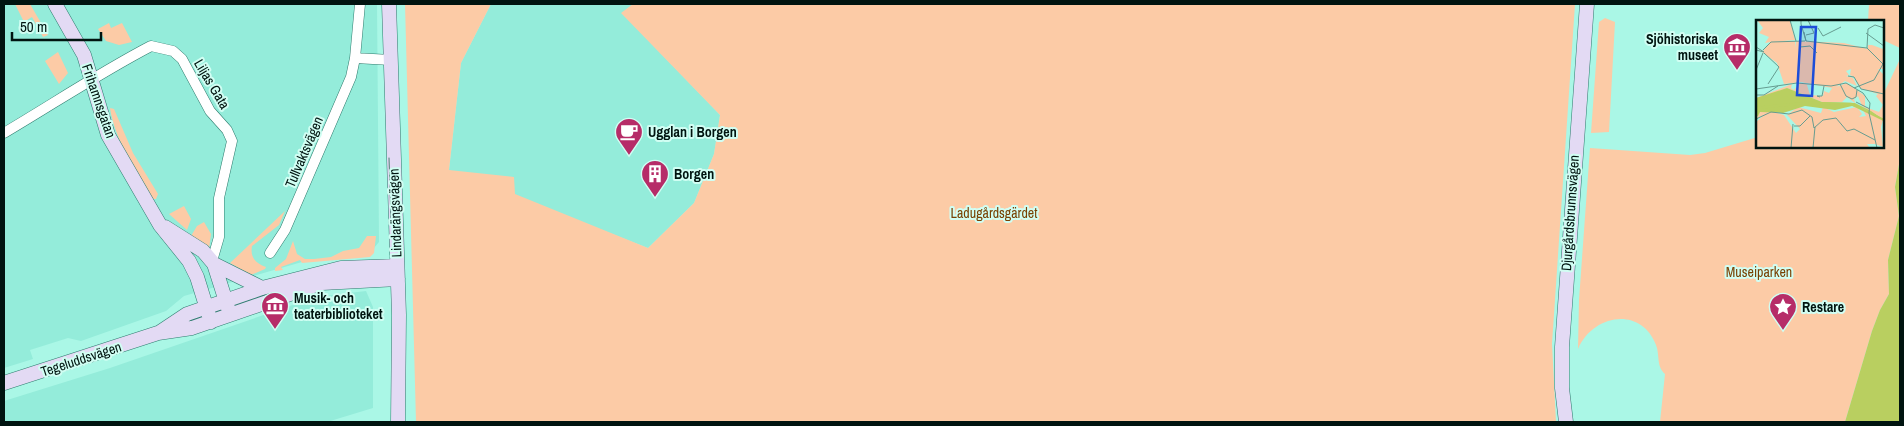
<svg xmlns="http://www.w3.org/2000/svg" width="1904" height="426" font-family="'Archivo Narrow',sans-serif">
<rect width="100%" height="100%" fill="#aaf7e6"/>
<path fill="#94ecda" d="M4,4H377L379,242L368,255L302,262L184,296L166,311L81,341L68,338L30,350L33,359L4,368Z
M491,4H633L622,13L720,115L714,154L694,203L648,248L449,170L461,63Z
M366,291L373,307V408L327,422H4V401L110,368L316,297Z"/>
<path fill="#fccba6" d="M15,4H30L48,35L43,37L32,17L24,22Z
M405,4H491L461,63L449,170L514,177L515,194L648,248L694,203L714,154L720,115L621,13L633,4H1575L1552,344L1556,422H416Z
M1869,4H1900V48L1883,40V21H1868Z
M1605,18L1615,22L1609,132L1591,133L1599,22Z
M109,23L111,28L122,23L132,42L119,45L106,41L98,29Z
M58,52L68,73L59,84L45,61Z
M1900,59V159L1895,187L1899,216L1888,260L1889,294L1880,310L1872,331L1845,422H1660L1665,374C1656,366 1660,355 1656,345C1641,306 1593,314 1578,349L1579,300L1590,148L1690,155L1705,153L1758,137V146H1883V95Z
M110,108L114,109L133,153L158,194L156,199H152C136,170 115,141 110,108Z
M184,206L191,219L187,230L169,214Z
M285,211L279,225L252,246C250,257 255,263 266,267L265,269L251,275L230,263Z
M204,222L211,234L209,249L191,236L197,226Z
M367,236H376L374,253L370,257L302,263L300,260L281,267L283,270L275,271V268L286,259L293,241L297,254L305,259H314L331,257L343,251L359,248Z"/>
<path fill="#b9cf60" d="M1900,159V422H1845L1872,331L1880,310L1889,294L1888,260L1899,216L1895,187Z"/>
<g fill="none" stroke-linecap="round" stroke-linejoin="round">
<defs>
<path id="street" d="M360,4L355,58L391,60
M4,133C53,104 101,72 151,46L173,51L182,59L210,111L227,130L232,141L219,198V237L212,261
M270,253L285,230L351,77L355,58"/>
<path id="secondary" d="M55,4L84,55L108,135L160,225L189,261L197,277L211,322
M389,4L399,315L398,422
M165,227L203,251L214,264L262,288
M214,264L228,308
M160,332L187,314L262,288L341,268L397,266
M4,383L158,333L192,328L322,283L398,279
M1566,422L1562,388V347L1587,4"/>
</defs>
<use href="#street" stroke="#2e7c6e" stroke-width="11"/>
<use href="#secondary" stroke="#2e7c6e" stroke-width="15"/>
<use href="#street" stroke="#fff" stroke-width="10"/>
<use href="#secondary" stroke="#e3daf4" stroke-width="14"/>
<path stroke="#4d7b71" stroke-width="1" d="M389,158L391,221"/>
</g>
<defs>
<symbol id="museum-pin" viewBox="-11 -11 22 30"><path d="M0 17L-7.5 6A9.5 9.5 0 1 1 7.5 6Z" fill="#b62c68" stroke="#d1fef3"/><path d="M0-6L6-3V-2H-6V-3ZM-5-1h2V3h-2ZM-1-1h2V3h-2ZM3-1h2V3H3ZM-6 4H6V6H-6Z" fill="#fff"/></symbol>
<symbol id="cafe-pin" viewBox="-11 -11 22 30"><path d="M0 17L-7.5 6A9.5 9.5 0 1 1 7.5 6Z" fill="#b62c68" stroke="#d1fef3"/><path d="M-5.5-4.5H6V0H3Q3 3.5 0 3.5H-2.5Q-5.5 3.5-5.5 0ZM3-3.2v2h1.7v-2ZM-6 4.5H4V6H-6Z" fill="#fff"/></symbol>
<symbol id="building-pin" viewBox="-11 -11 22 30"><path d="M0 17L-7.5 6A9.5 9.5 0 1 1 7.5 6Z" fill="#b62c68" stroke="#d1fef3"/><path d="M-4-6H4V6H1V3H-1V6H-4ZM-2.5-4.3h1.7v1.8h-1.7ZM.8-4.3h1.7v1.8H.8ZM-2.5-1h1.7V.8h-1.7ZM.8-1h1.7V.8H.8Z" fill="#fff"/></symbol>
<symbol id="sight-pin" viewBox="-11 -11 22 30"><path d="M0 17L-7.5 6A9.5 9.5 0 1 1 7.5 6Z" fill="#b62c68" stroke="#d1fef3"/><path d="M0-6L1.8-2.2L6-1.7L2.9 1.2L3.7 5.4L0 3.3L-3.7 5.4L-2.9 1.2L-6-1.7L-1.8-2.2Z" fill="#fff"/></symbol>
</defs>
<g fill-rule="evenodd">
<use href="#museum-pin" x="1721" y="31" width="32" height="43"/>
<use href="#cafe-pin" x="613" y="116" width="32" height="43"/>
<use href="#building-pin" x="639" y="158" width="32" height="43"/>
<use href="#museum-pin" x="259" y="290" width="32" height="43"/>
<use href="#sight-pin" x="1767" y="291" width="32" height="43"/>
</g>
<g text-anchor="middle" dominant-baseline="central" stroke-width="4" stroke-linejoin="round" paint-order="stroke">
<g font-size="14" font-weight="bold" fill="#001410" stroke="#d1fef3" text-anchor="start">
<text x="1718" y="39" text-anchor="end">Sjöhistoriska<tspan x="1718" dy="16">museet</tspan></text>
<text x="648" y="132">Ugglan i Borgen</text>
<text x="674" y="174">Borgen</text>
<text x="294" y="298">Musik- och<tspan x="294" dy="16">teaterbiblioteket</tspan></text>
<text x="1802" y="307">Restare</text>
</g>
<g font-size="14" fill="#001410" stroke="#d1fef3">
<text transform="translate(212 84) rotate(59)">Liljas Gata</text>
<text transform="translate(99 101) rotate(71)">Frihamnsgatan</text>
<text transform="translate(304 152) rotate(-67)">Tullvaktsvägen</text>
<text transform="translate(395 213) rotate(-92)">Lindarängsvägen</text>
<text transform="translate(1570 213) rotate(-86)">Djurgårdsbrunnsvägen</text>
<text transform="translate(81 359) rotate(-18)">Tegeluddsvägen</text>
</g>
<g font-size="14" fill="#784002" stroke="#d1fef3">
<text x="994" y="213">Ladugårdsgärdet</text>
<text x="1759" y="272">Museiparken</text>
</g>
</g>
<g transform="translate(1756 20)">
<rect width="128" height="128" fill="#aaf7e6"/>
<path d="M1,0H34L39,20L27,21H39V28L40,21L88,23L112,29V25H116L127,29V49H122L127,54V99L106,86L102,76L98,79L99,83L91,77L86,82H66L31,68L9,77L0,78L36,64L35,68L38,70L44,63L56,65H51L54,75L67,76L68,71L73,73L76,68L45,62L28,64L21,43L6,32L15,22L9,23L13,17L3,13L7,8ZM95,49L94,55L98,57L104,68L122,74L120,76L127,85L123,92L109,87V76L91,63L80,67L89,61L101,66L97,58L90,56L93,55L90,51ZM42,87L65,93L67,87L78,92L101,87L106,94L103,97L110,96L106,88L127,100L125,107L127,127L119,124H111L113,127H57L56,125V127H0V102L8,95L0,99L4,92L15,91L28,95L40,113L44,109L31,95Z" fill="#fccba6" fill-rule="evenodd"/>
<path d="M31,68L66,82L99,83L115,91L128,100L108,89L96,86L79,90L49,86L27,93L4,92L2,96L0,97V78Z" fill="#b9cf60"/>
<path fill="none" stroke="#b9cf60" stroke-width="2.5" d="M0,88L50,83L95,84L128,100"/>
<path fill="none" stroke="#669c90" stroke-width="1" d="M34,0L40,21M45,0V4L50,21L48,12M62,8L67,16L85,7M110,13L128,26M50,15L58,13L52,0M50,21L111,28L127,44M0,27L8,32L0,30M44,27L54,26L61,33M111,28L112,9L119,5L128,8M7,30L15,22L49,21M8,33L23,47L12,64M0,50L7,33M92,56L98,57L105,69L128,74M84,64L90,76L96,79L100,77L101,70M98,68L118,60L127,44M0,69L41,63L75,66L90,63L107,73L114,83L113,93L121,128M0,75H8L22,66M64,77L61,76H66L68,66M100,82L114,89M0,99L15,92L33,94L46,90L56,97L58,108M38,106H44L54,96M58,108L67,100L80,98L91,111L98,109L119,120M35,128L37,104M57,128L59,107"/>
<path fill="#1d4ed8" fill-opacity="0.15" stroke="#1d4ed8" stroke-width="2.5" d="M45,7H60L56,76L41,75Z"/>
<rect width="128" height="128" fill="none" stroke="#001410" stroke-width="2.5"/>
</g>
<rect width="1904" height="426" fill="none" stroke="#001410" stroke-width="10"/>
<path d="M12 32v8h89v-8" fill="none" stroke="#001410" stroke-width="2.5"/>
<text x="20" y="32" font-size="15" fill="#001410" stroke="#d1fef3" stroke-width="4" paint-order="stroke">50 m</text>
</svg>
